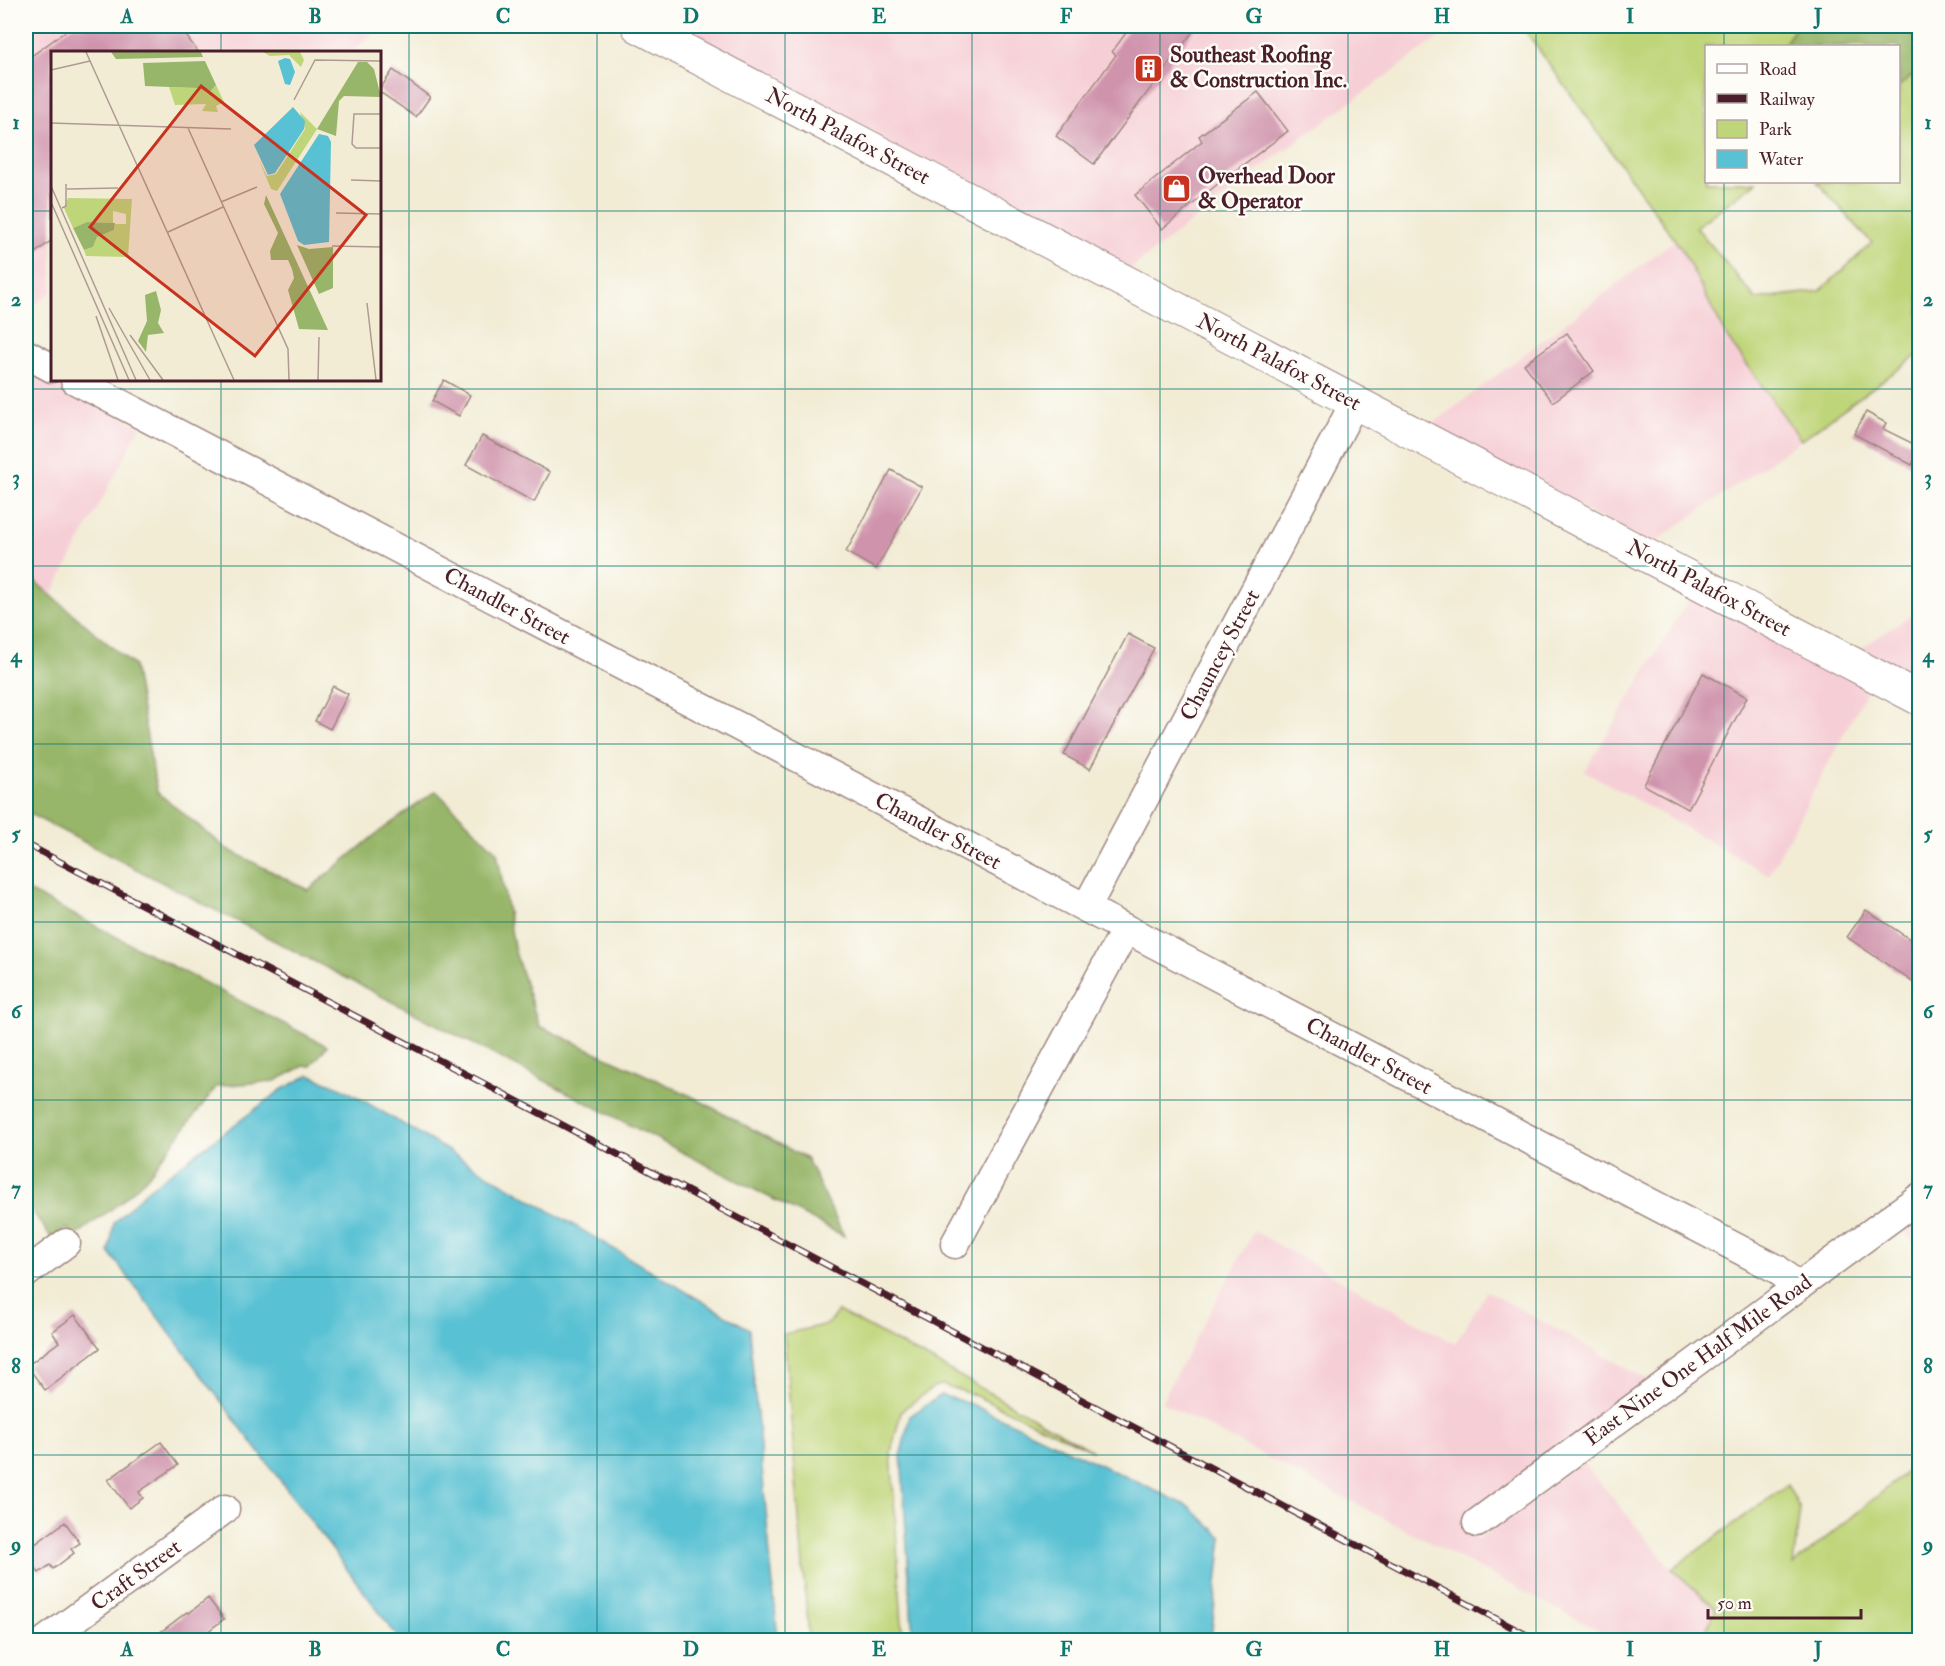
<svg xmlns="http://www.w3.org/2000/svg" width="1945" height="1666" font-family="'IM FELL Double Pica',serif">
<rect width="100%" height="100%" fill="#fdfcf7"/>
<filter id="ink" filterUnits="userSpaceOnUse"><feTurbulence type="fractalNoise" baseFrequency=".0167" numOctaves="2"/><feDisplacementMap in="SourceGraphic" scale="12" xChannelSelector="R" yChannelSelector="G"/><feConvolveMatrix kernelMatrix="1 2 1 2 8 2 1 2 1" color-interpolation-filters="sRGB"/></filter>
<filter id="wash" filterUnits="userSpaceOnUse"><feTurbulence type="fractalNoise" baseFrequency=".008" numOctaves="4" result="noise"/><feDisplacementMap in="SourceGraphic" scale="24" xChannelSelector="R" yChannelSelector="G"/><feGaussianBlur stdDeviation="1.35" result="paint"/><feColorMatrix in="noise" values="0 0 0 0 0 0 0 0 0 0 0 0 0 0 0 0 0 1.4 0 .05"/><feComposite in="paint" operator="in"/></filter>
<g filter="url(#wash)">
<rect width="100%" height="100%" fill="#f2ecd5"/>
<path fill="#f6cfd6" d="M26,26H384L351,52H52V291L26,312Z
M660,26H1455L1256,171L1128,271Z
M1675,240L1682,250L1727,337L1801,440L1651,545L1427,428Z
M26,366L141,426L51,596L26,574Z
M1693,592L1870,685L1769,875L1585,771Z
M1919,610V687L1854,653Z
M1919,1212V1249L1901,1226Z
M1254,1231L1455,1344L1487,1291L1650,1381L1462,1520L1477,1539L1582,1461L1672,1569L1717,1609L1700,1640H1616L1161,1402Z"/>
<path fill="#bfd579" stroke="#847a52" stroke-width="1.5" d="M1522,26H1797L1783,46H1706V182H1756L1696,227L1756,299L1820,291L1872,243L1817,182H1898L1899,86L1919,71V354L1801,440L1727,337L1682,250Z
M838,1311L938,1364L1093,1451L974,1395L943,1385L935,1386L905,1408L901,1412L891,1452L903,1640H809L784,1334L828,1324Z
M1919,1462V1640H1700L1717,1609L1672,1569L1787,1485L1800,1509L1793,1565Z"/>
<path fill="#97b669" stroke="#706a4a" stroke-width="1.5" d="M1797,26H1919V71L1899,86L1898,46H1783Z
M26,574L134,666L157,792L227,849L308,890L376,834L436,791L497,852L515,952L539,1026L691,1096L807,1159L844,1236L26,812Z
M26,890L327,1046L311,1066H304L275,1081L217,1086L147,1177L121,1202L74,1237L67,1228L52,1239L26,1202Z"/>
<path fill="#58c1d3" stroke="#51707f" stroke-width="1.5" d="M309,1075L342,1088L749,1329L778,1640H400L109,1252L114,1223L146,1191L281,1090Z
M941,1395L971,1404L1190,1507L1222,1537L1211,1640H913L901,1453L910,1416Z"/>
<g id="blocks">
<path fill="#cf93ab" d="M73,26H179L198,52H52V240L26,260V60Z
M1131,26H1197L1094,164L1056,136L1116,55L1112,52Z
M393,70L430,97L416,117L380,92V89Z
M1258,92L1288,131L1219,183L1162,229L1135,195L1202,141L1199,136Z
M1567,333L1594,371L1553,402L1524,364Z
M444,380L470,395L459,416L432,401Z
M1866,412L1886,423L1883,429L1920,447L1912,465L1854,434Z
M482,436L550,472L534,502L466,465Z
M891,470L922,487L876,569L846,552Z
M1128,634L1154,648L1090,769L1064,755Z
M1703,673L1747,697L1688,809L1644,785Z
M333,686L348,694L330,729L315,721Z
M1866,910L1920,946V987L1847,937Z
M75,1315L100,1348L45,1390L27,1366L59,1342L52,1332Z
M161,1442L178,1465L139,1492L143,1498L129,1508L108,1480Z
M65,1522L80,1543L71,1549L74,1553L53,1569L50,1565L39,1573L26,1555V1551Z
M208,1598L224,1619L195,1641H149L187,1612L189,1613Z"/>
</g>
</g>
<g filter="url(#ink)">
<use href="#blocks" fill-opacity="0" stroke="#9e8680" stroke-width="1.5"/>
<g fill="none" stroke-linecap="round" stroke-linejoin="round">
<defs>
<path id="minor" d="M26,354L52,368
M75,380L1777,1269L1798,1287
M1086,908L1355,402
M955,1244L1126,929
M26,1273L66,1243
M1477,1523L1920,1197
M46,1640L225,1509"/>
<path id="major" d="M638,26L1920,699"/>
</defs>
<use href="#minor" stroke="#9e8680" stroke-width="31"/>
<use href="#major" stroke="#9e8680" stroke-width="35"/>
<use href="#minor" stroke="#fff" stroke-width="28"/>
<use href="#major" stroke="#fff" stroke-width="33"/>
<defs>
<path id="rail" d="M26,844L502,1093L1536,1640"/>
</defs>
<use href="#rail" stroke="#4a1f2b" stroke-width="7"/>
<use href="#rail" stroke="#fdfcf7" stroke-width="4.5" stroke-dasharray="14" stroke-linecap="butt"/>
</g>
</g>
<path fill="none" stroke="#0f766e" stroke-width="1.5" stroke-opacity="0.55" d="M221,26V52M409,26V1640M597,26V1640M785,26V1640M972,26V1640M1160,26V1640M1348,26V1640M1536,26V1640M1724,26V46M1724,182V1640M26,211H52M380,211H1920M221,380V1640M26,389H1920M26,566H1920M26,744H1920M26,922H1920M26,1100H1920M26,1277H1920M26,1455H1920"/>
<defs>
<symbol id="building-square" viewBox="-11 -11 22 22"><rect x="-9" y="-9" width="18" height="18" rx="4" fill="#c8321e" stroke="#fdfcf7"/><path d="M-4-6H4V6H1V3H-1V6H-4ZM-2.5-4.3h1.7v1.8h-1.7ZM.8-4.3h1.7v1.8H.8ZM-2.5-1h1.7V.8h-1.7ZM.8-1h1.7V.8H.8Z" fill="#fff"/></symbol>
<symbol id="shop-square" viewBox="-11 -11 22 22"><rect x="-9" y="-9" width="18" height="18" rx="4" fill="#c8321e" stroke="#fdfcf7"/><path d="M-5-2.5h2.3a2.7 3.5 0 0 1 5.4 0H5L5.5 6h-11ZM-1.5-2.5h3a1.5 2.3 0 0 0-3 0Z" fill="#fff"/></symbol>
</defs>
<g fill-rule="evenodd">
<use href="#building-square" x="1132" y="52" width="33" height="33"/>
<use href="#shop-square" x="1160" y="172" width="33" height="33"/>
</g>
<g text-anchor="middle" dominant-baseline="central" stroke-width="5" stroke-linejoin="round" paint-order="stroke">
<g font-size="22" font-weight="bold" fill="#4a1f2b" stroke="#fdfcf7" text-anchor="start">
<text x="1170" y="55">Southeast Roofing<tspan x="1170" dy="25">&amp; Construction Inc.</tspan></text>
<text x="1198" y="176">Overhead Door<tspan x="1198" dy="25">&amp; Operator</tspan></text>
</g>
<g font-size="22" fill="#4a1f2b" stroke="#fdfcf7">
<text transform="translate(848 136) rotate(28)">North Palafox Street</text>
<text transform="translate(1279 362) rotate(28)">North Palafox Street</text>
<text transform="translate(1709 588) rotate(28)">North Palafox Street</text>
<text transform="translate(507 606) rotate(28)">Chandler Street</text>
<text transform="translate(1220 655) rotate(-62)">Chauncey Street</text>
<text transform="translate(938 831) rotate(28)">Chandler Street</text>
<text transform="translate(1369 1056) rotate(28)">Chandler Street</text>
<text transform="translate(1698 1360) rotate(-36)">East Nine One Half Mile Road</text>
<text transform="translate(136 1575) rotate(-36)">Craft Street</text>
</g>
</g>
<g transform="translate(51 51)">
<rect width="330" height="330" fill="#f2ecd5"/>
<path d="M212,1H249L253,9L250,16L238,4L219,5ZM165,34L173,51L165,55L167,61L151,60L155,53L124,54L118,36L146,37L158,42ZM249,61L266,78L226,140L220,138L208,109L216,125L225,123L254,78ZM17,147L81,148L77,206L35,205L33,199L42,196L46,186L63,179L64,173H75V163L62,160V172L36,171L22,177L13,157Z" fill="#bfd579"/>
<path d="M60,1H150L152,6L65,8ZM154,10L165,34L158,42L146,37L94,35L92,12ZM307,11H316L323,18L330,46L293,45L288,50L285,85L266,78ZM215,144L277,279L248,278L237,239L243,227L241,218L237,209H220L219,200L227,182L213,153ZM36,171L64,172L63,179L46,186L42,196L33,199L22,177ZM246,194L258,198L282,196V237L268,243ZM105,240L110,259L107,272L113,282L97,284L95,301L87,290L96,270L94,244Z" fill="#97b669"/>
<path d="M234,7L239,8L244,21L239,34L234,33L227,10ZM242,56L254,70L253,78L224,122L217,124L203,94ZM268,83L277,85L280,91L278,191L253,194L247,190L229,143Z" fill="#58c1d3"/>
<path fill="none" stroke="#af9a91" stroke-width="1.5" d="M35,1L183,329M0,19L39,10M243,49L264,9L330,10M330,63H303L301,93L305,97H330M0,72L180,78M137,77L237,298L238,329M300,129L330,130M0,135L85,329M16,138L67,137M0,151L78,329M170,151L206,136M11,157L15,155V133M285,162L330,163M117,181L172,156M281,195L330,196M316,252L325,329M58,257L99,329M45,265L67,329M79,284L112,329M267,329L268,286"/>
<path fill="#c8321e" fill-opacity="0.15" stroke="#c8321e" stroke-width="3" d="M150,35L315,164L204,305L39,176Z"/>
<rect width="330" height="330" fill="none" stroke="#4a1f2b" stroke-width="3"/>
</g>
<rect width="1945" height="1666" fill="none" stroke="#fdfcf7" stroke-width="66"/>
<rect x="1705" y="45" width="195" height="138" fill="#fdfcf7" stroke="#b5a4a5" stroke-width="1.5"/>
<rect x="1717" y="64" width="30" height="9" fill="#ffffff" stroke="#b5a4a5" stroke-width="1.5"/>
<text x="1759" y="75" font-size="18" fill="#4a1f2b">Road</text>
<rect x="1717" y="94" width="30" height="9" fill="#4a1f2b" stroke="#b5a4a5" stroke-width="1.5"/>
<text x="1759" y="105" font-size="18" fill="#4a1f2b">Railway</text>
<rect x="1717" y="120" width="30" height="18" fill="#bfd579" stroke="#b5a4a5" stroke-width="1.5"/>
<text x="1759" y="135" font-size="18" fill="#4a1f2b">Park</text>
<rect x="1717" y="150" width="30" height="18" fill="#58c1d3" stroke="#b5a4a5" stroke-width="1.5"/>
<text x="1759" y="165" font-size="18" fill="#4a1f2b">Water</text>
<path d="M1708 1609v9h153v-9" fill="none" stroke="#4a1f2b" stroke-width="3"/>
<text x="1717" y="1609" font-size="18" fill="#4a1f2b" stroke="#fdfcf7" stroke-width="4.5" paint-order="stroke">50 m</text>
<rect x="33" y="33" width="1879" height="1600" fill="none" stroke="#0f766e" stroke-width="2"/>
<g font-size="20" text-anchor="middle" font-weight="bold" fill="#0f766e">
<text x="127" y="23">A</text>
<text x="315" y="23">B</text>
<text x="503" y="23">C</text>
<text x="691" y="23">D</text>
<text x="879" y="23">E</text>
<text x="1066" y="23">F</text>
<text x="1254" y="23">G</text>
<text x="1442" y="23">H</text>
<text x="1630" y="23">I</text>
<text x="1818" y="23">J</text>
<text x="16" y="129">1</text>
<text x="1928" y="129">1</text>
<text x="16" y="306">2</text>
<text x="1928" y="306">2</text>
<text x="16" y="484">3</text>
<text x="1928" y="484">3</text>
<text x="16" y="662">4</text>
<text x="1928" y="662">4</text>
<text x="16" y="840">5</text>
<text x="1928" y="840">5</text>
<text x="16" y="1018">6</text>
<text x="1928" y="1018">6</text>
<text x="16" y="1195">7</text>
<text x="1928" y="1195">7</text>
<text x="16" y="1373">8</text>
<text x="1928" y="1373">8</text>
<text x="16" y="1551">9</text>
<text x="1928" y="1551">9</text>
<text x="127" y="1656">A</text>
<text x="315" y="1656">B</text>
<text x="503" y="1656">C</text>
<text x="691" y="1656">D</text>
<text x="879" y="1656">E</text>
<text x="1066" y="1656">F</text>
<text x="1254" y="1656">G</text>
<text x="1442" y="1656">H</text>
<text x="1630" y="1656">I</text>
<text x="1818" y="1656">J</text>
</g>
</svg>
